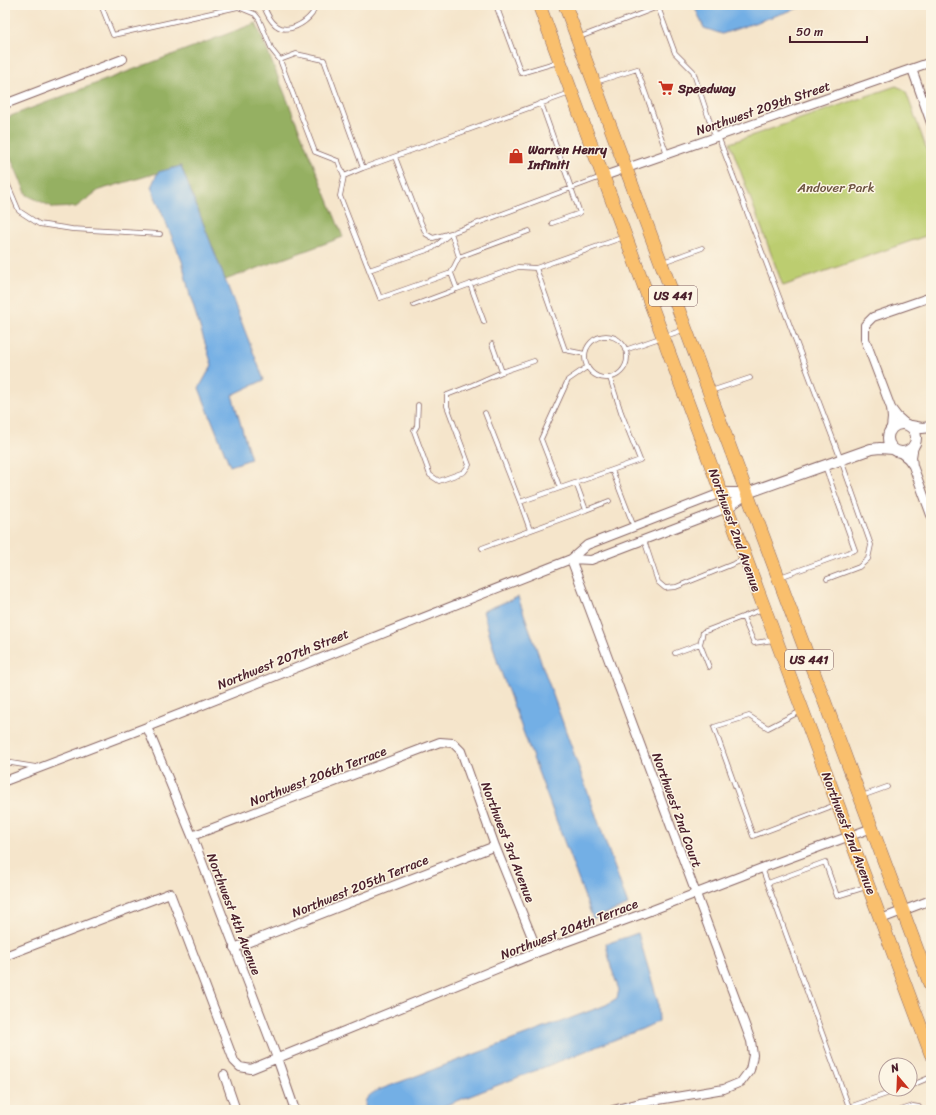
<svg xmlns="http://www.w3.org/2000/svg" width="936" height="1115" font-family="Sriracha,sans-serif">
<rect width="100%" height="100%" fill="#fcf5e5"/>
<filter id="ink" filterUnits="userSpaceOnUse"><feTurbulence type="fractalNoise" baseFrequency=".025" numOctaves="2"/><feDisplacementMap in="SourceGraphic" scale="8" xChannelSelector="R" yChannelSelector="G"/><feConvolveMatrix kernelMatrix="1 2 1 2 8 2 1 2 1" color-interpolation-filters="sRGB"/></filter>
<filter id="wash" filterUnits="userSpaceOnUse"><feTurbulence type="fractalNoise" baseFrequency=".012" numOctaves="4" result="noise"/><feDisplacementMap in="SourceGraphic" scale="16" xChannelSelector="R" yChannelSelector="G"/><feGaussianBlur stdDeviation="0.9" result="paint"/><feColorMatrix in="noise" values="0 0 0 0 0 0 0 0 0 0 0 0 0 0 0 0 0 1.4 0 .05"/><feComposite in="paint" operator="in"/></filter>
<g filter="url(#wash)">
<rect width="100%" height="100%" fill="#f5e5cb"/>
<path fill="#bccd70" stroke="#83764e" d="M896,86L903,89L906,92L931,161V234L783,286L730,143Z"/>
<path fill="#95b062" stroke="#706846" d="M256,23L343,237L225,280L181,166L99,190L76,207L54,208L27,195L5,145V123L8,117Z"/>
<path fill="#73afe5" stroke="#5e6788" d="M694,5H807L722,34L704,28Z
M181,166L264,380L232,395L251,459L230,466L199,388L212,365L190,296L182,261L151,187L158,172Z
M518,597L628,905L593,919L498,664L483,611Z
M638,933L658,1002L659,1021L642,1029L434,1110H366C363,1099 368,1096 376,1091L606,1005L617,998L619,990L611,967L606,944Z"/>
</g>
<g filter="url(#ink)">
<g fill="none" stroke-linecap="round" stroke-linejoin="round">
<defs>
<path id="service" d="M101,5L113,35L238,7L255,14L259,19L272,50L280,60
M264,5C265,11 271,22 277,26C288,34 305,23 312,14C314,11 314,8 315,5
M496,5L521,73L558,62
M580,37L658,7L675,53L693,71L715,137
M596,82L637,69L667,154
M541,103L580,213L552,223
M718,136L841,460L871,545L868,559L859,567L827,579
M363,168L344,176L338,161L315,152L280,60L296,54L324,60L363,168L570,93
M344,176L340,196L369,270L433,248L451,233L601,177
M5,178L19,211L39,224L72,229L160,234
M459,257L529,231
M663,262L702,248
M536,268L565,350L585,354
M369,270L380,298L451,273L459,257L451,233L433,238L426,234L416,211L395,157
M451,273L457,289L518,267L536,268L624,237
M470,284L484,322
M414,305L457,289
M585 357a21 21 0 1 1 42 0a21 21 0 1 1-42 0Z
M492,344L502,372L534,361
M625,350L683,330
M610,378L621,412L640,460L612,470L634,527
M711,391L750,378
M418,405L417,426L414,431L430,475L439,481L464,472L469,465L447,406V395L470,386L502,372
M485,413L520,502L612,470
M560,488L541,439L568,380L587,367
M520,502L530,530
M586,510L609,501
M644,540L658,582L665,588L676,587L743,560
M482,548L586,510L576,483
M780,577L855,550L825,466
M743,617L754,643L774,640
M700,644L709,667
M675,653L700,644L703,632L763,609
M801,711L768,728L749,716L714,727L753,836L835,805
M5,762L36,767
M862,796L887,787
M762,868L849,1107L901,1089
M768,883L825,862L837,896L866,887
M910,1086L931,1077
M901,1110L913,1106L919,1107L920,1110"/>
<path id="minor" d="M912,69L931,123
M5,104L123,59
M604,176L931,62
M891,408L865,339V325L873,317L931,297
M891,428L892,418L891,408L897,416L906,424
M898,451L908,459L913,466L912,457L914,445
M913,466L931,515
M571,559L751,1041L753,1055L750,1070L741,1082L724,1089L640,1103L613,1110
M571,559L591,560L727,508
M147,727L192,836L277,1058L295,1110
M5,781L147,727L571,559L587,545L721,493
M192,836L440,742L453,743L461,751L495,846L538,952
M881,919L931,900
M234,948L495,846
M5,956L170,893L234,1061L240,1067L251,1069L538,952L642,914L762,868L872,828
M224,1075L236,1110"/>
<path id="tertiary" d="M888 438a14 14 0 1 1 28 0a14 14 0 1 1-28 0Z
M911,426L922,428L931,427
M721,493H747
M727,508L747,493L871,449L880,448L893,449"/>
<path id="primary" d="M539,5L931,1054
M565,5L931,987"/>
</defs>
<use href="#service" stroke="#866463" stroke-width="5.5"/>
<use href="#minor" stroke="#866463" stroke-width="10"/>
<use href="#tertiary" stroke="#866463" stroke-width="12"/>
<use href="#primary" stroke="#866463" stroke-width="14"/>
<use href="#service" stroke="#fff" stroke-width="4"/>
<use href="#minor" stroke="#fff" stroke-width="8"/>
<use href="#tertiary" stroke="#fff" stroke-width="10"/>
<use href="#primary" stroke="#f9bf6d" stroke-width="13"/>
</g>
</g>
<defs>
<symbol id="supermarket-bare" viewBox="-9 -9 18 18"><path d="M-6-5.5h2.5l.6 2H6L4.5 2H-2.5L-4.4-4H-6ZM-1.5 3.2a1.3 1.3 0 1 0 .1 0ZM3 3.2a1.3 1.3 0 1 0 .1 0Z" fill="#c8321e" stroke="#fcf5e5" stroke-width="2.5" paint-order="stroke"/></symbol>
<symbol id="shop-bare" viewBox="-9 -9 18 18"><path d="M-5-2.5h2.3a2.7 3.5 0 0 1 5.4 0H5L5.5 6h-11ZM-1.5-2.5h3a1.5 2.3 0 0 0-3 0Z" fill="#c8321e" stroke="#fcf5e5" stroke-width="2.5" paint-order="stroke"/></symbol>
</defs>
<g fill-rule="evenodd">
<use href="#supermarket-bare" x="655" y="77" width="22" height="22"/>
<use href="#shop-bare" x="505" y="145" width="22" height="22"/>
</g>
<g text-anchor="middle" dominant-baseline="central" stroke-width="3" stroke-linejoin="round" paint-order="stroke">
<g fill="#fcf5e5" stroke="#7f5f63" stroke-width="1">
<rect x="649" y="286" width="48" height="20" rx="3"/>
<rect x="785" y="650" width="48" height="20" rx="3"/>
</g>
<g font-size="12" font-weight="bold" fill="#4a1f2b">
<text x="673" y="296">US 441</text>
<text x="809" y="660">US 441</text>
</g>
<g font-size="13" font-weight="bold" fill="#4a1f2b" stroke="#fcf5e5" text-anchor="start">
<text x="678" y="88">Speedway</text>
<text x="528" y="149">Warren Henry<tspan x="528" dy="15">Infiniti</tspan></text>
</g>
<g font-size="13" fill="#4a1f2b" stroke="#fcf5e5">
<text transform="translate(763 108) rotate(-19)">Northwest 209th Street</text>
<text transform="translate(735 530) rotate(70)">Northwest 2nd Avenue</text>
<text transform="translate(283 659) rotate(-22)">Northwest 207th Street</text>
<text transform="translate(318 776) rotate(-21)">Northwest 206th Terrace</text>
<text transform="translate(677 810) rotate(70)">Northwest 2nd Court</text>
<text transform="translate(849 833) rotate(69)">Northwest 2nd Avenue</text>
<text transform="translate(508 842) rotate(69)">Northwest 3rd Avenue</text>
<text transform="translate(360 886) rotate(-22)">Northwest 205th Terrace</text>
<text transform="translate(234 914) rotate(69)">Northwest 4th Avenue</text>
<text transform="translate(569 929) rotate(-21)">Northwest 204th Terrace</text>
</g>
<g font-size="13" fill="#6c5340" stroke="#fcf5e5">
<text x="836" y="187">Andover Park</text>
</g>
</g>
<rect width="936" height="1115" fill="none" stroke="#fcf5e5" stroke-width="20"/>
<g transform="translate(898 1077) rotate(341)"><circle r="19" fill="#fcf5e5" stroke="#b59f9b"/>
<path d="M0-3L7 15L0 10L-7 15Z" fill="#c8321e"/>
<text y="-6" font-size="11" font-weight="bold" text-anchor="middle" fill="#4a1f2b">N</text>
</g>
<path d="M790 36v6h77v-6" fill="none" stroke="#4a1f2b" stroke-width="2"/>
<text x="796" y="36" font-size="12" fill="#4a1f2b" stroke="#fcf5e5" stroke-width="3" paint-order="stroke">50 m</text>
</svg>
